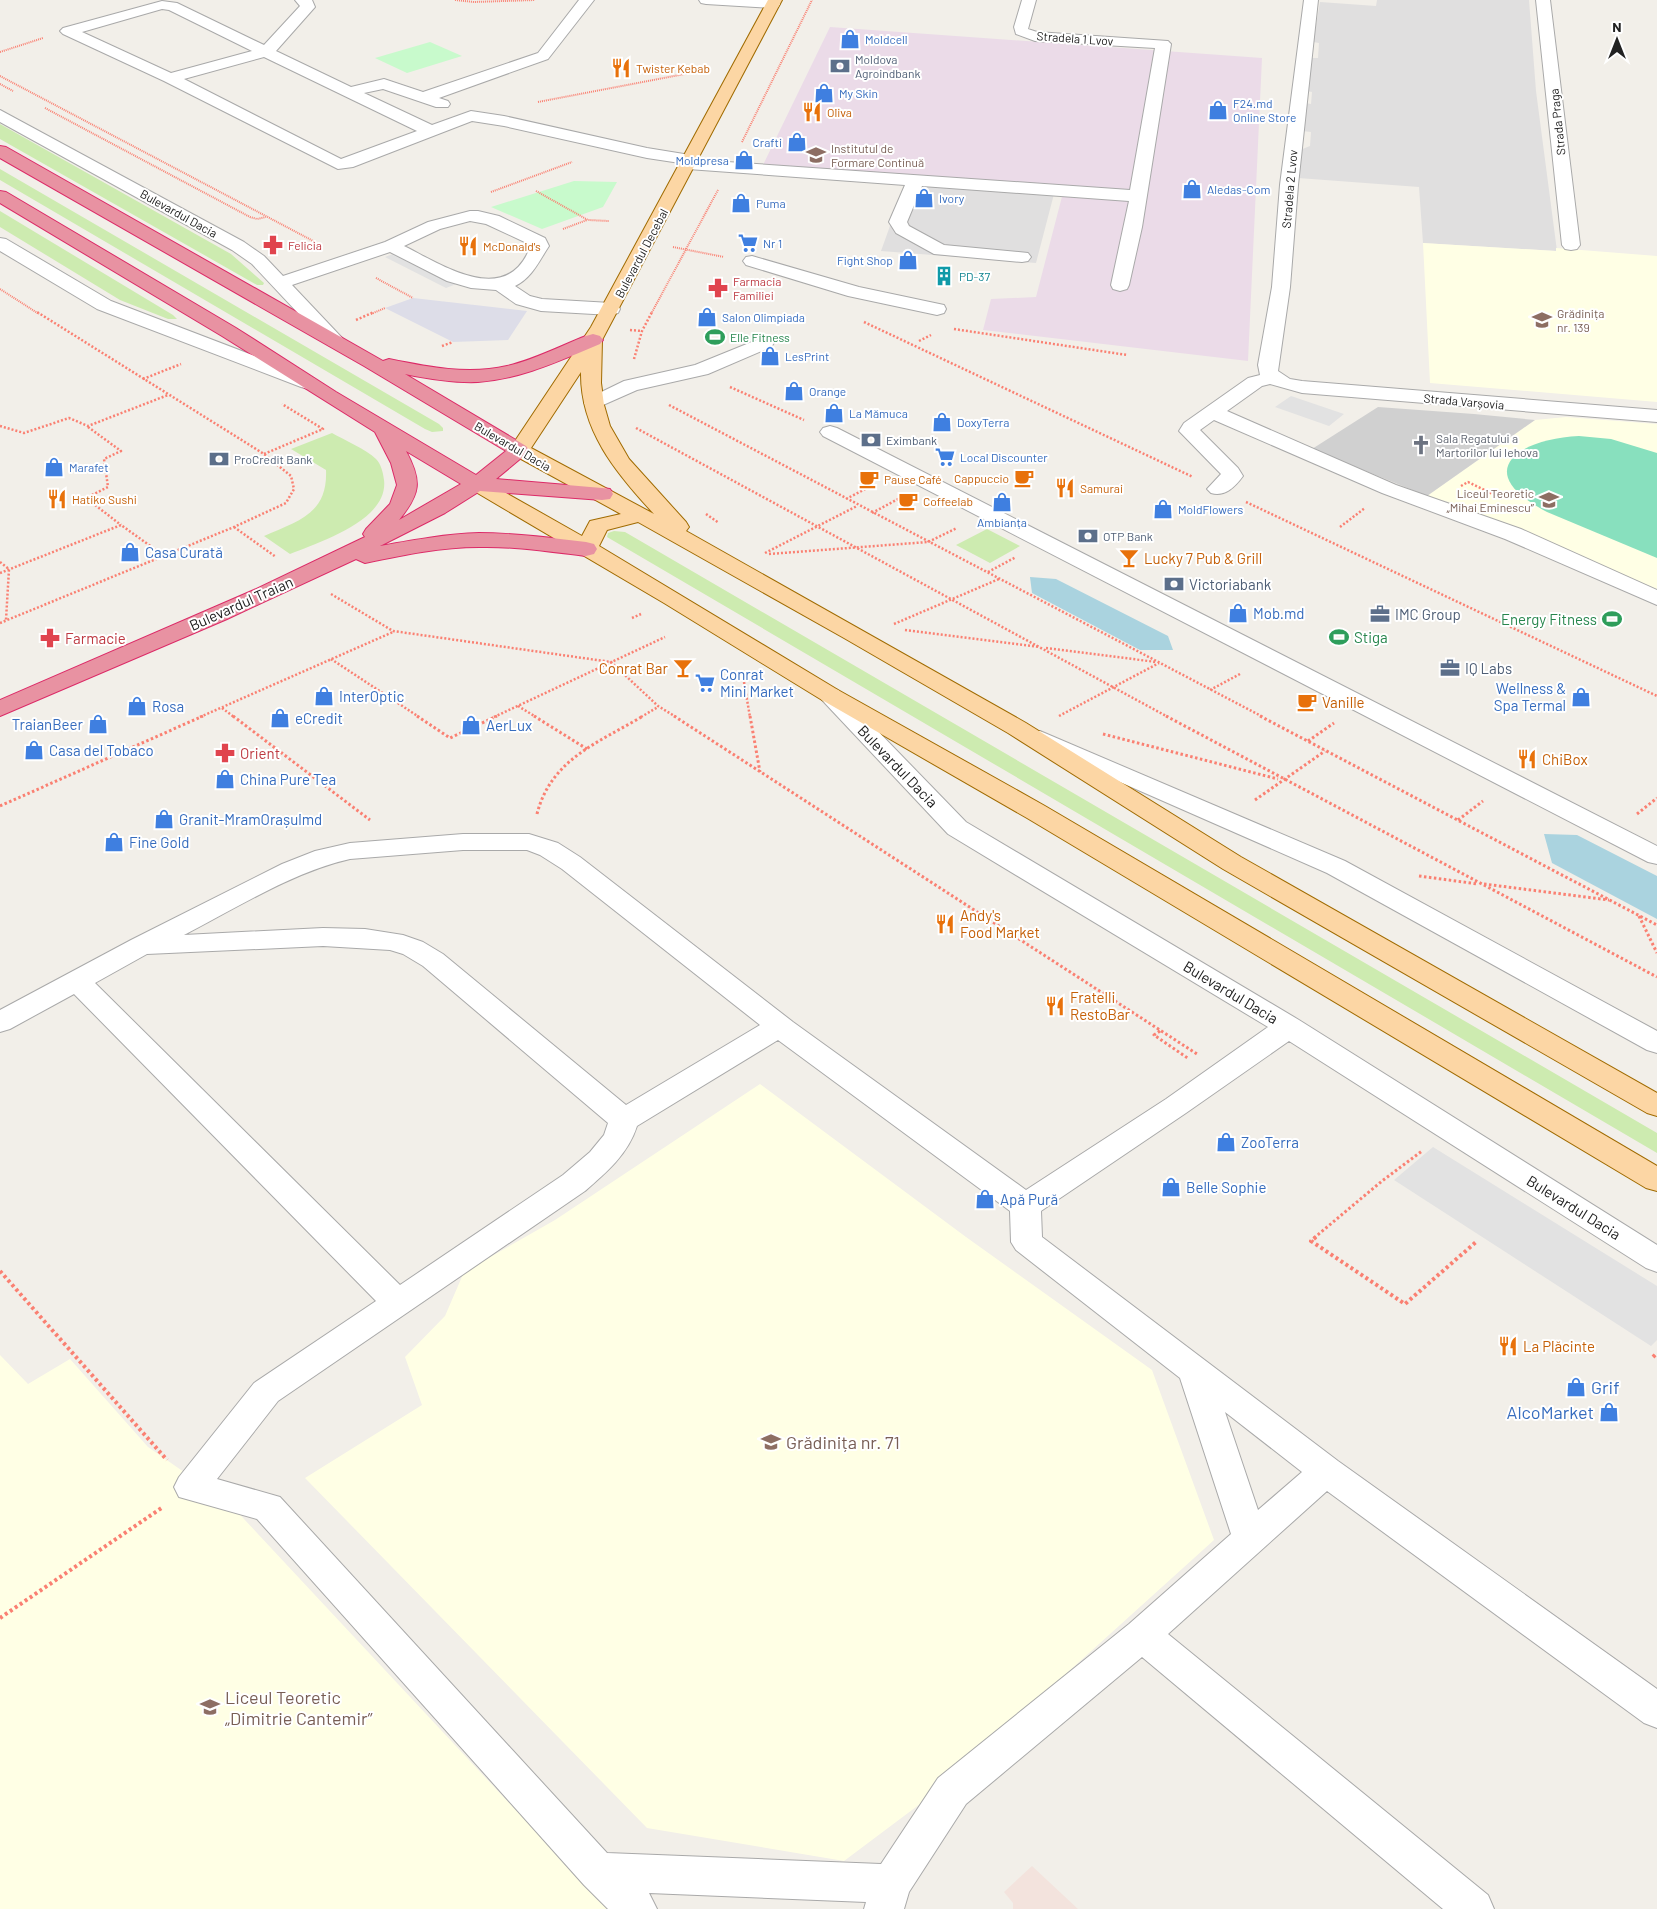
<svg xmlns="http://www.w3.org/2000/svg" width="1657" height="1909" font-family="Barlow,sans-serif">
<rect width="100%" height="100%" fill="#f2efe9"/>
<path fill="#e0dfdf" d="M1377,0H1529L1536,91L1557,251L1423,243L1419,187L1298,178L1300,150L1310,146L1311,132L1302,131L1305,103L1311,104L1312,92L1307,91L1310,58H1318L1319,43L1313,42L1320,2L1376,6Z
M905,184L1054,194L1036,263L881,251Z"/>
<path fill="#ebdbe8" d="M830,27L1262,58L1248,361L983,330L991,299L1036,297L1065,185L763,165Z"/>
<path fill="#ffffe5" d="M1423,243L1556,251V248L1657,256V402L1430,383Z
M1566,417L1657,424V589L1456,504L1427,496L1535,420Z
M760,1084L966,1237L1152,1370L1214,1540L932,1795L844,1861L647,1828L305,1478L422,1405L405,1357L445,1316L464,1272L555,1220Z
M0,1355L28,1384L70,1359L148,1447L230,1504L608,1909H0Z"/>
<path fill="#d0d0d0" d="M1378,407L1474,414L1535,420L1427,496L1312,449Z"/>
<path fill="#f3e3dd" d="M1032,1866L1078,1909H1013V1903L1004,1892Z"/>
<path fill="#cdebb0" d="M0,124L231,254L264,283L263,285H257L0,139Z
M0,169L439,424L443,428V431L432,432L425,429L0,180Z
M0,211L173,315L177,319H168L120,300L0,227Z
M332,433C344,440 366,449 376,459C381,464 383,472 384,480C389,520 320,542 290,554L264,536C298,521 328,514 326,470L291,449Z
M987,529L1020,546L990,563L956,545Z
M614,531L625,532L1657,1133V1153L607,537L608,533Z"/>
<path fill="#c8facc" d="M430,42L462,56L407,73L375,58Z
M574,181L617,182L603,207L542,229L491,207Z"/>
<path fill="#88e0be" d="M1579,436L1611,439L1657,453V558L1547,512C1470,472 1517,439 1579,436Z"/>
<path fill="#e2e2e2" d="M398,252L459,283L446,288L385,257Z
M1291,396L1344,414L1329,426L1275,407Z
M1433,1147L1657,1286V1340L1651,1346L1394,1180Z"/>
<path fill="#dddde8" d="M413,298L527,311L508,340L453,342L385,308Z"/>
<path fill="#aad3df" d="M1030,577L1056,579L1168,636L1173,650H1140L1032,593Z
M1544,834L1577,835L1657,876V919L1552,863Z"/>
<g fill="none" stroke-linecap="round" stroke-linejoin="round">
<defs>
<path id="minor" d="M295,0H312L315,7L276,51L351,87L384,79L423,92L538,53L579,0H594L548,59L439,98L448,101L450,104L448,107H436L383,89L364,93L432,125L471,111L504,116L647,148L690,155L696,156L698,160L1130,190L1155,48L1035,41L1016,34L1014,27L1022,0H1036L1028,29L1037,32L1168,41L1171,44L1142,227L1129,285L1127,289L1120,291L1113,289L1111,285L1129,201L922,186L907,222L909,226L944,245L1028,253L1031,257L1028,261L1022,262L934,254L896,233L889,222L905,185L688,169L682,168L680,163L647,158L504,126L472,121L353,167L338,169L164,81L63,34L60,31L63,28L162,1L177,3L264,45L300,6ZM162,9L169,10L252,51L171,73L82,32ZM264,57L417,131L341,159L184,79Z
M699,0H775L780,4L778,7L773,8L706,4L701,3Z
M1304,0H1318L1298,185L1290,287L1278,371L1290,379L1302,381L1657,410V422L1302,393L1270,384L1262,386L1227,411L1396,485L1521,529L1657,590V605L1505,539L1382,493L1214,420L1200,430L1238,468L1243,476C1235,487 1225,497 1211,493L1207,489L1221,474L1179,431L1184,423L1248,378L1260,375L1258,365L1272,287L1280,185Z
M1536,0H1550L1580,245L1577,249L1571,250L1565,249L1562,245Z
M0,110L244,242L264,256L283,276L385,242L428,222L470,211H478L499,216L545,238L549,246C539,261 532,278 515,286L530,296L542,299L611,303L618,305L620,309L618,313L611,315L541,311L516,304L496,290L471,288L447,281L390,252L292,285L345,341L342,345L335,347L328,345L252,264L232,250L0,122ZM470,221L486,224L531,245C508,309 444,266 404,246L440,229Z
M0,238L6,239L111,301L315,379L318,383L315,387L308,389L301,387L97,309L0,251Z
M752,256L859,287L944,305L946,309L944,313L937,315L848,296L746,265L743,261L746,257Z
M764,337L771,339L774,343L771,347L708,374L637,390L594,409L587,407L584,403L587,399L624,381L695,365Z
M830,426L837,428L1657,846V864L1648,862L823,436L820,432L823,428Z
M830,688L838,690L966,822L1299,1020L1657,1245V1272L1646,1268L1289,1041L1186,1113L1041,1211L1042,1237L1338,1461L1657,1689V1728L1644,1723L1327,1491L1168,1634L1488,1895L1494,1909H1443L1142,1657L966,1804L909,1892L904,1909H864L866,1902L649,1893L657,1909H608L584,1885L257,1519L179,1497L174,1487L179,1477L254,1383L376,1301L74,994L10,1029L0,1032V1010L131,940L282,864L315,851L350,843L463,834H529L558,843L580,857L793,1022L1026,1190L1166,1099L1268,1027L948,834L822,700L818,695L822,690ZM463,850H527L540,855L562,869L760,1025L626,1105L443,954L423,942L403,935L365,929L323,928L184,935C236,908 293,872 350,859ZM323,946L390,950L403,954L423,966L608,1123L604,1135L590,1152L563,1175L400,1285L95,983L147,954ZM778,1040L1010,1211L1011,1242L1016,1250L1180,1378L1231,1534L1129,1624L938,1778L881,1864L607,1853L280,1497L217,1479L278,1401L585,1191C607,1172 628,1154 637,1126ZM1225,1412L1302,1472L1258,1510Z
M1040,731L1345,861L1657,1031V1053L1647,1050L1327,873L1031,743L1028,738L1031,733Z"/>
<path id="major" d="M768,0H782L602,340L601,383L604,405L610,426L629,459L686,522L689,527L686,531L1026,723L1241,857L1657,1093V1116L1647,1113L1223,869L1008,733L844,638L638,522L607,530L599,546L838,690L1045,806L1657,1166V1191L1646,1188L1027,818L822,700L664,603L469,488L465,484L469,480L476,478L483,480L582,536L590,521L621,514L512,454L509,450L591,327ZM581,372C580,430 616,473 654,514L531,448Z"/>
<path id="highway" d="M0,146L6,147L383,361L389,359C428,367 468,375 507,366C534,360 560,346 586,336L593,334L600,336L603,340L600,344C561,360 522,379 478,382C454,383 429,379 405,374L526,446L529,450L526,454L496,479L602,488L610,489L613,494L610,499L602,500L480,491L445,513L380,546C413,540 446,534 479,533C515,533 551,538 586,542L594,544L597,549L594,554L586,556C551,552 515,546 479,547C441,547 403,555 365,563L356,559L227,619L0,716V700L254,590L365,537L363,534L366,529L390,504L397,485L391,463L375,432L222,336L0,203V191L6,192L236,328L336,392L476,475L506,451L364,366L0,158ZM406,451L461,484L399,520C421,493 422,481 406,451Z"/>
</defs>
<use href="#minor" stroke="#a9a9a9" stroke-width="2"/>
<use href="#major" stroke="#a06b00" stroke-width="2"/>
<use href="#highway" stroke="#dc2a67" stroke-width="2"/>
<path stroke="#fa8072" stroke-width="2" stroke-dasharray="1 1" stroke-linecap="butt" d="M455,0L474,2L535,0
M0,52L43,38
M0,76L317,243
M0,84L13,91
M538,102L690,73
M45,108L250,217L257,219L266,217
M742,142L812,0
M536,191L588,220L609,221
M491,192L572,162
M563,229L587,220
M673,247L724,257
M376,278L413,298
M0,289L39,314
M371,314L385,308
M651,314L718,190"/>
<path stroke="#fa8072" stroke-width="2.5" stroke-dasharray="2 2" stroke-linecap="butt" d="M356,320L374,312
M864,322L1193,477
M954,329L1127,355
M630,330L642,331
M919,341L931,335
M442,346L453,342
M634,359L642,331L652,312
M143,379L181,364
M730,387L804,420
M669,405L1263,717
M0,426L24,433L69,418L88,426L168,395
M88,427L121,451L104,459L108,487L86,498L121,525
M636,428L1168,717
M264,454L323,429L282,404
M1461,486L1468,482L1503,499
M846,499L873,485
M1246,502L1657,696
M872,513L900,498
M706,514L719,523
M234,527L276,557
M1340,527L1365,508
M765,553L857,506
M769,554L928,542L957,528
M0,562L9,569L6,620
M988,572L1016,557
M0,573L121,525L163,555
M331,594L393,631L611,662L658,706L676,717
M632,618L641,614
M0,623L234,527L286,503L294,489L291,476L264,454L37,312
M894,624L999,579
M905,630L1040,647
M1046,648L1156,662
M331,659L419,717
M744,682L750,717
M1210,690L1240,674
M518,706L536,717
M222,708L234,717
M1059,716L1159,663
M200,717L393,632
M494,717L665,637
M641,717L658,707"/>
<path stroke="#fa8072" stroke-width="3" stroke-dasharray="2.5 2.5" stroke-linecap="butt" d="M233,716L370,820
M417,716L450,738L497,716
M534,716L587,749
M674,716L1197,1054
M750,716L760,772
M1166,716L1657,977
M1260,716L1657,925
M1103,734L1278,779
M1308,741L1334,723
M1255,800L1325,751
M0,806L203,716
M537,814C551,759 598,743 643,716
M1637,814L1657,798
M1458,820L1483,801
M1419,876L1478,884
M1484,884L1609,900
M1639,916L1657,953
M1160,1031L1154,1035L1189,1059
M1314,1238L1382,1181L1422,1151"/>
<path stroke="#fa8072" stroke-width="4" stroke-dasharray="3 3" stroke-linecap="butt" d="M1316,1237L1311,1241L1405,1304L1476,1242
M0,1271L167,1460
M1653,1357L1657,1353
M0,1618L163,1507"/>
<use href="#minor" fill="#fff" fill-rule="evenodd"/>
<use href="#major" fill="#fcd6a4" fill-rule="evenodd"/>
<use href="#highway" fill="#e892a2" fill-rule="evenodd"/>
</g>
<defs>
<symbol id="shop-bare" viewBox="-9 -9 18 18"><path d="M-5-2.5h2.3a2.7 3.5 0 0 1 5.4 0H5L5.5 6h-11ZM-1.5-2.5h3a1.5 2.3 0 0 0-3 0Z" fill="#3f7fe0" stroke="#fff" stroke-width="2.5" paint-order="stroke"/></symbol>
<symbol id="bank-bare" viewBox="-9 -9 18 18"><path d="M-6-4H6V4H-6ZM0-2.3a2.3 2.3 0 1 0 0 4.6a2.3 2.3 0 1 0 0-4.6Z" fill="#5c6f8a" stroke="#fff" stroke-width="2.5" paint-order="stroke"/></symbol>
<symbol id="restaurant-bare" viewBox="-9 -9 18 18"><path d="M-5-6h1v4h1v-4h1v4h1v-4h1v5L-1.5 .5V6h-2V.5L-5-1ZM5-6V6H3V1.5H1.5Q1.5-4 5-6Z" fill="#e8710a" stroke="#fff" stroke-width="2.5" paint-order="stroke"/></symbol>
<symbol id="school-bare" viewBox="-9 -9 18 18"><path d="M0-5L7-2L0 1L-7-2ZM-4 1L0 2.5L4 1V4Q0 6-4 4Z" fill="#8d6e63" stroke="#fff" stroke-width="2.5" paint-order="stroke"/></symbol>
<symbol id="supermarket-bare" viewBox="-9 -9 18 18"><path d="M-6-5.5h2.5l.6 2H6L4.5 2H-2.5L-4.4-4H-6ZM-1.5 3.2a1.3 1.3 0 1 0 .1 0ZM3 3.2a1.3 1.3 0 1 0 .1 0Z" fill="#3f7fe0" stroke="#fff" stroke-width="2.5" paint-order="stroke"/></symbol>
<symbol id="pharmacy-bare" viewBox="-9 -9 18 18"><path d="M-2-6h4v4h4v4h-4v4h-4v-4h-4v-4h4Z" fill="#e0444e" stroke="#fff" stroke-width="2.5" paint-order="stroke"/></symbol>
<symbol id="building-bare" viewBox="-9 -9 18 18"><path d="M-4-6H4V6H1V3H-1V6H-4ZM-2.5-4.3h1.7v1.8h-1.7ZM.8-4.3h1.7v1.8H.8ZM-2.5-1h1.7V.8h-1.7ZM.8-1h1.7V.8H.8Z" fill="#0f9aa8" stroke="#fff" stroke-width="2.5" paint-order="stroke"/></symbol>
<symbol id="stadium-bare" viewBox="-9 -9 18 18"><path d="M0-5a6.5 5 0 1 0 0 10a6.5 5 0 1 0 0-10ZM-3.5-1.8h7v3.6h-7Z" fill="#2e9e5b" stroke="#fff" stroke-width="2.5" paint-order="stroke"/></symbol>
<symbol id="church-bare" viewBox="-9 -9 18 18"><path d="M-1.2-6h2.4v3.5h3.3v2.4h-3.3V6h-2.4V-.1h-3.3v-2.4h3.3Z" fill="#6b7280" stroke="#fff" stroke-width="2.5" paint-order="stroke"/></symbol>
<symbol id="cafe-bare" viewBox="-9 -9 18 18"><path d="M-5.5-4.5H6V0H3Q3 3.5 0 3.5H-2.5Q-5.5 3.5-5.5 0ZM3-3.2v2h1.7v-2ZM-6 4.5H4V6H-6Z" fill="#e8710a" stroke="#fff" stroke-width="2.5" paint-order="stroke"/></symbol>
<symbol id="bar-bare" viewBox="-9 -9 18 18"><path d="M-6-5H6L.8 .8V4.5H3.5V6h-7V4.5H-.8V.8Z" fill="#e8710a" stroke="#fff" stroke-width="2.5" paint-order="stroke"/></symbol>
<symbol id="office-bare" viewBox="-9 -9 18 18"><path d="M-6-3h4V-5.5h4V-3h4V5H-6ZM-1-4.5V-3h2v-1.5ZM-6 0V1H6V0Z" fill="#5c6f8a" stroke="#fff" stroke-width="2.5" paint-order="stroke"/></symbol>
</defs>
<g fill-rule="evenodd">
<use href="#shop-bare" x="836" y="25" width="28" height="28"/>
<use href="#bank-bare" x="826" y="52" width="28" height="28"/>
<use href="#restaurant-bare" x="607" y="54" width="28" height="28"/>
<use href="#shop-bare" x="810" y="79" width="28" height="28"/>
<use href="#shop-bare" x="1204" y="96" width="28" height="28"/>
<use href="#restaurant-bare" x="798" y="98" width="28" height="28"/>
<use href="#shop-bare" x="783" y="128" width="28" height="28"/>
<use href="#school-bare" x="802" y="141" width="28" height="28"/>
<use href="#shop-bare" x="730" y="146" width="28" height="28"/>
<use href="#shop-bare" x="1178" y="175" width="28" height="28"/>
<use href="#shop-bare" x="910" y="184" width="28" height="28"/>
<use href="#shop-bare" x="727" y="189" width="28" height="28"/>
<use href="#supermarket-bare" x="734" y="229" width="28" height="28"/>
<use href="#pharmacy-bare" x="259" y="231" width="28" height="28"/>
<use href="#restaurant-bare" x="454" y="232" width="28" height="28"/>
<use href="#shop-bare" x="894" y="246" width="28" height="28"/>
<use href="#building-bare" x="930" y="262" width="28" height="28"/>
<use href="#pharmacy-bare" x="704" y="274" width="28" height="28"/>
<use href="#shop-bare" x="693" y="303" width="28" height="28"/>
<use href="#school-bare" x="1528" y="306" width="28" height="28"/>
<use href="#stadium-bare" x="701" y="323" width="28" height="28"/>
<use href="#shop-bare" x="756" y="342" width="28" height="28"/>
<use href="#shop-bare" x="780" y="377" width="28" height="28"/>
<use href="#shop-bare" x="820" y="399" width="28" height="28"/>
<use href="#shop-bare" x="928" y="408" width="28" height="28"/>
<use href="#bank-bare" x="857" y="426" width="28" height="28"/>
<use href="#church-bare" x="1407" y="431" width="28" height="28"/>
<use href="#supermarket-bare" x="931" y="443" width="28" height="28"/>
<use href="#bank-bare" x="205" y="445" width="28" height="28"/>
<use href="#shop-bare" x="40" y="453" width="28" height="28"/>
<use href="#cafe-bare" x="1010" y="464" width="28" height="28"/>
<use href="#cafe-bare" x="855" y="465" width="28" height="28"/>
<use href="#restaurant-bare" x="1051" y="474" width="28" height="28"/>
<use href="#restaurant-bare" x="43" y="485" width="28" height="28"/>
<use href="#school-bare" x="1535" y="486" width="28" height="28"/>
<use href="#cafe-bare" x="894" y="487" width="28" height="28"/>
<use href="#shop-bare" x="988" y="488" width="28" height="28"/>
<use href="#shop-bare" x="1149" y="495" width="28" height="28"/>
<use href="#bank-bare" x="1074" y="522" width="28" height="28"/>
<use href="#shop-bare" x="116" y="538" width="28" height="28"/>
<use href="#bar-bare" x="1115" y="544" width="28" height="28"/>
<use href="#bank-bare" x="1160" y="570" width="28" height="28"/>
<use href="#shop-bare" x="1224" y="599" width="28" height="28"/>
<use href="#office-bare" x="1366" y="600" width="28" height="28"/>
<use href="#stadium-bare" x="1598" y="605" width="28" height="28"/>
<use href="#stadium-bare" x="1325" y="623" width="28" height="28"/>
<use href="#pharmacy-bare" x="36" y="624" width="28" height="28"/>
<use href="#bar-bare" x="669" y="654" width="28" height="28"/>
<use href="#office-bare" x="1436" y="654" width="28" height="28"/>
<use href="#supermarket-bare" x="691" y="669" width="28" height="28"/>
<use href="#shop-bare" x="310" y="682" width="28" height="28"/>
<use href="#shop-bare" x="1567" y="683" width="28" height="28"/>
<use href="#cafe-bare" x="1293" y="688" width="28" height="28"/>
<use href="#shop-bare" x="123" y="692" width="28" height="28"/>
<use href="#shop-bare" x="266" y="704" width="28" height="28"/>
<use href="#shop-bare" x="84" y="710" width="28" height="28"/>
<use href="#shop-bare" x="457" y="711" width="28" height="28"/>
<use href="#shop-bare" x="20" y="736" width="28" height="28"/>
<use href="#pharmacy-bare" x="211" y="739" width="28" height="28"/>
<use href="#restaurant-bare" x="1513" y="745" width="28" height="28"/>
<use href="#shop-bare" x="211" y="765" width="28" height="28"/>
<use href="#shop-bare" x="150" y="805" width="28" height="28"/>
<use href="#shop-bare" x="100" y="828" width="28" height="28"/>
<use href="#restaurant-bare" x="931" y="910" width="28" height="28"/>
<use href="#restaurant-bare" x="1041" y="992" width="28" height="28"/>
<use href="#shop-bare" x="1212" y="1128" width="28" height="28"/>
<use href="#shop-bare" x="1157" y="1173" width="28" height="28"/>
<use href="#shop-bare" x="971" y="1185" width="28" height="28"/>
<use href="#restaurant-bare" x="1494" y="1332" width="28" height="28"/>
<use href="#shop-bare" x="1562" y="1373" width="28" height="28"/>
<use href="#shop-bare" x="1595" y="1398" width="28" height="28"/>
<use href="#school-bare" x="757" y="1428" width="28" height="28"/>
<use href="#school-bare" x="196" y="1693" width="28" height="28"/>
</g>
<g text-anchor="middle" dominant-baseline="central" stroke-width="4" stroke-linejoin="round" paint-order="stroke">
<g font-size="12" fill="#222" stroke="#fff">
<text transform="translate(1075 38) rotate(4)">Stradela 1 Lvov</text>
<text transform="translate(1557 122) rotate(-96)">Strada Praga</text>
<text transform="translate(1289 189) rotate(-85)">Stradela 2 Lvov</text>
<text transform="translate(179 213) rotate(29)">Bulevardul Dacia</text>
<text transform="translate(641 253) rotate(-62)">Bulevardul Decebal</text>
<text transform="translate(1464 401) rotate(5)">Strada Varșovia</text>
<text transform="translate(513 446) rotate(30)">Bulevardul Dacia</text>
</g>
<g font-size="12" fill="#366cbe" stroke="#fff" text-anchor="start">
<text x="865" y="39">Moldcell</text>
<text x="839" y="93">My Skin</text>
<text x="1233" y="103">F24.md<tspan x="1233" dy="14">Online Store</tspan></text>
<text x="782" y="142" text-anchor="end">Crafti</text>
<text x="729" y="160" text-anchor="end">Moldpresa</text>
<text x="1207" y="189">Aledas-Com</text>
<text x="939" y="198">Ivory</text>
<text x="756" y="203">Puma</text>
<text x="763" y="243">Nr 1</text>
<text x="893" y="260" text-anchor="end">Fight Shop</text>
<text x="722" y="317">Salon Olimpiada</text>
<text x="785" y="356">LesPrint</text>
<text x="809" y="391">Orange</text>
<text x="849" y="413">La Mămuca</text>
<text x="957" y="422">DoxyTerra</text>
<text x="960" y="457">Local Discounter</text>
<text x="69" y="467">Marafet</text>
<text x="1178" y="509">MoldFlowers</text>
<text x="1002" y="522" text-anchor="middle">Ambianța</text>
</g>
<g font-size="12" fill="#4e5e75" stroke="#fff" text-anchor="start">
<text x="855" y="59">Moldova<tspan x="855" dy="14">Agroindbank</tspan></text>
<text x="886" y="440">Eximbank</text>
<text x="234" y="459">ProCredit Bank</text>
<text x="1103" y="536">OTP Bank</text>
</g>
<g font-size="12" fill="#c56008" stroke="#fff" text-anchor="start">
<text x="636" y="68">Twister Kebab</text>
<text x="827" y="112">Oliva</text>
<text x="483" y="246">McDonald's</text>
<text x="1009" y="478" text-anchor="end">Cappuccio</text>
<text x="884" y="479">Pause Café</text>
<text x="1080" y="488">Samurai</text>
<text x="72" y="499">Hatiko Sushi</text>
<text x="923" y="501">Coffeelab</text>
</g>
<g font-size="12" fill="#785e54" stroke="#fff" text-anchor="start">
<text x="831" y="148">Institutul de<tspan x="831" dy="14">Formare Continuă</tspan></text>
<text x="1557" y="313">Grădinița<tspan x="1557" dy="14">nr. 139</tspan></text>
<text x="1534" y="493" text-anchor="end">Liceul Teoretic<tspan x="1534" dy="14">„Mihai Eminescu”</tspan></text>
</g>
<g font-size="12" fill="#be3a42" stroke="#fff" text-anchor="start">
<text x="288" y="245">Felicia</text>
<text x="733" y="281">Farmacia<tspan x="733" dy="14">Familiei</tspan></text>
</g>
<g font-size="12" fill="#0d838f" stroke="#fff" text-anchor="start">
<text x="959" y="276">PD-37</text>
</g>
<g font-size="12" fill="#27864d" stroke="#fff" text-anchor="start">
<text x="730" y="337">Elle Fitness</text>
</g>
<g font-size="12" fill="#5b616d" stroke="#fff" text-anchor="start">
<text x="1436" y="438">Sala Regatului a<tspan x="1436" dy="14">Martorilor lui Iehova</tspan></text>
</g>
<g font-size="15" fill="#366cbe" stroke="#fff" text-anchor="start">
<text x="145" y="552">Casa Curată</text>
<text x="1253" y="613">Mob.md</text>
<text x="720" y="674">Conrat<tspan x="720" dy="17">Mini Market</tspan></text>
<text x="1566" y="688" text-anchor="end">Wellness &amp;<tspan x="1566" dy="17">Spa Termal</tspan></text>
<text x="339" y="696">InterOptic</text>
<text x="152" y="706">Rosa</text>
<text x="295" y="718">eCredit</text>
<text x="83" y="724" text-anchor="end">TraianBeer</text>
<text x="486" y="725">AerLux</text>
<text x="49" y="750">Casa del Tobaco</text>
<text x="240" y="779">China Pure Tea</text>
<text x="179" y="819">Granit-MramOrașulmd</text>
<text x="129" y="842">Fine Gold</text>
<text x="1241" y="1142">ZooTerra</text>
<text x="1186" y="1187">Belle Sophie</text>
<text x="1000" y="1199">Apă Pură</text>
</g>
<g font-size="15" fill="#c56008" stroke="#fff" text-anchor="start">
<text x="1144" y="558">Lucky 7 Pub &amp; Grill</text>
<text x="668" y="668" text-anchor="end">Conrat Bar</text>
<text x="1322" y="702">Vanille</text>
<text x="1542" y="759">ChiBox</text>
<text x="960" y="915">Andy's<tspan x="960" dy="17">Food Market</tspan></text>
<text x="1070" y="997">Fratelli<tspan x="1070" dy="17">RestoBar</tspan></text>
<text x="1523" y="1346">La Plăcinte</text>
</g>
<g font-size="15" fill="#4e5e75" stroke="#fff" text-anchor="start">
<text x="1189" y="584">Victoriabank</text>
<text x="1395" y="614">IMC Group</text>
<text x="1465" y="668">IQ Labs</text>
</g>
<g font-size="15" fill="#222" stroke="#fff">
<text transform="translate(241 603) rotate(-24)">Bulevardul Traian</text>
<text transform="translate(898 766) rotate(46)">Bulevardul Dacia</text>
<text transform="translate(1231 992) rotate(31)">Bulevardul Dacia</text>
<text transform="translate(1574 1207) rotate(32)">Bulevardul Dacia</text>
</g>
<g font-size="15" fill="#27864d" stroke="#fff" text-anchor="end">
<text x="1597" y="619">Energy Fitness</text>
<text x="1354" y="637" text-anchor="start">Stiga</text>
</g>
<g font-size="15" fill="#be3a42" stroke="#fff" text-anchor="start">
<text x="65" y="638">Farmacie</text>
<text x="240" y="753">Orient</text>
</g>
<g font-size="18" fill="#366cbe" stroke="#fff" text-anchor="start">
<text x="1591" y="1387">Grif</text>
<text x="1594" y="1412" text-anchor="end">AlcoMarket</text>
</g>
<g font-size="18" fill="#785e54" stroke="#fff" text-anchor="start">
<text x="786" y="1442">Grădinița nr. 71</text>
<text x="225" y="1697">Liceul Teoretic<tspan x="225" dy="21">„Dimitrie Cantemir”</tspan></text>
</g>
</g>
<g transform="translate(1617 40)" stroke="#ffffff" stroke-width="4" paint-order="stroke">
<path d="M0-4L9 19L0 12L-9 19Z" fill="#222222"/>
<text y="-8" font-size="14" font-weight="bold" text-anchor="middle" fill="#222222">N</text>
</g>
</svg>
